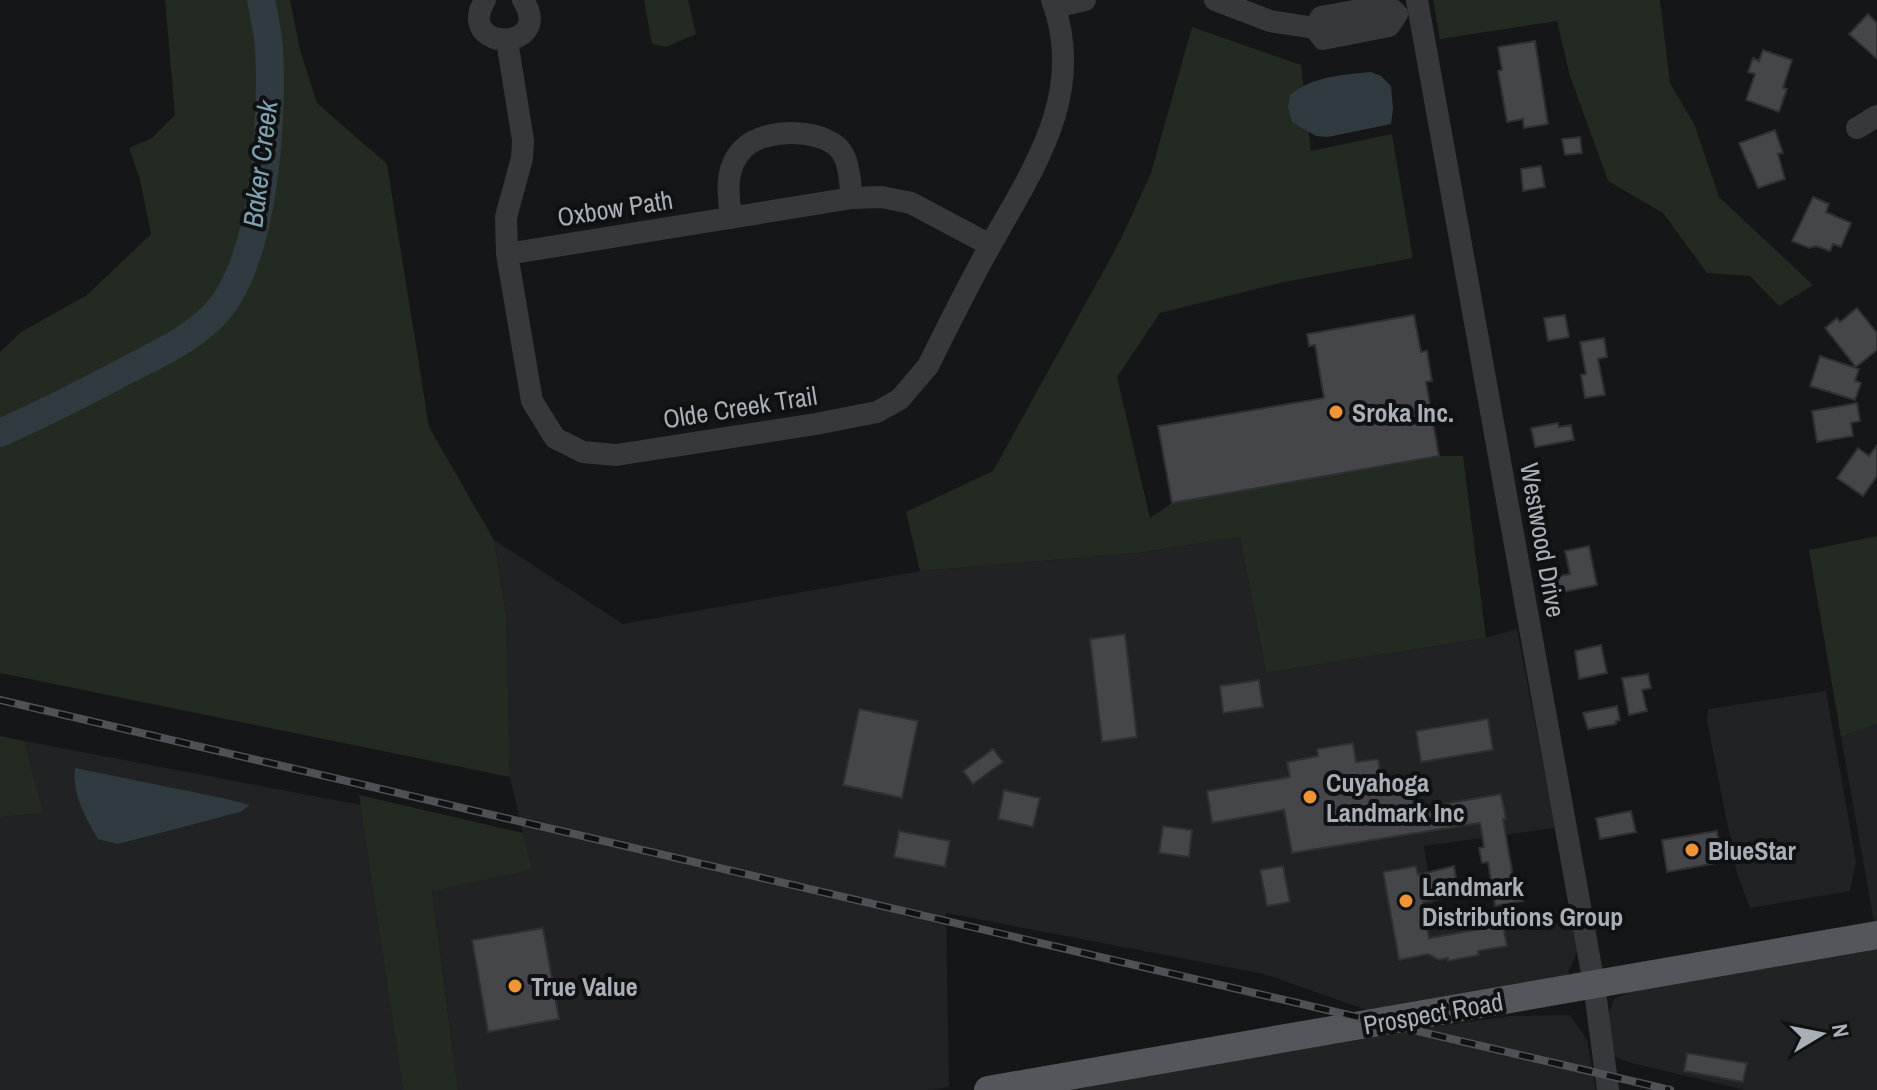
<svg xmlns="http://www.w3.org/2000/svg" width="1877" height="1090" font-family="'Archivo Narrow',sans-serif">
<rect width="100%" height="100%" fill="#151617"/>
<path fill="#212224" d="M1240,537L1266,673L1486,638L1517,629L1555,828L1424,846L1437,930L1570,908L1578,950L1567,975L1378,1014L1264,974L946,913L949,1087L931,1090H458L432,890L531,868L510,777L506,614L494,540L623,624L920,571L1138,553Z
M1826,691L1856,861L1850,891L1750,908L1737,873L1707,721L1708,709Z
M1877,724V921L1874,922L1841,737Z
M24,741L361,805L403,1090H0V817L42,813Z
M1877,946V1090H1745L1628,1062L1613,1056L1607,1018L1614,999L1639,988Z
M1570,1015L1587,1040L1596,1090H1045L1176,1064L1510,1016Z"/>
<path fill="#222a22" d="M165,0H290L300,50L317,103L387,164L429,427L494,540L506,614L510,777L0,673V352L21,332L87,295L151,234L140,180L129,148L152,138L175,115Z
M644,0H688L696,34L666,47L652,44Z
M1433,0H1660L1670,83L1695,126L1719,197L1813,285L1779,306L1750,276L1707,273L1663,213L1608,181L1570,76L1557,21L1440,39Z
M1192,27L1301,65L1311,151L1392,134L1413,258L1284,282L1160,313L1117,377L1150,518L1172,503L1439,456H1463L1486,638L1266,673L1240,537L1138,553L920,571L906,512L993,471L1120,241L1151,173Z
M1877,536V724L1841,737L1809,550Z
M0,736L24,741L43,813L0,817Z
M359,795L523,833L532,869L432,891L458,1090H403Z"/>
<path fill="#2f3b40" d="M1371,72L1381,76L1391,86L1393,109L1391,124L1328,137L1316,136L1292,122L1288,107L1290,95C1313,76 1342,75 1371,72Z
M75,768L227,799L250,805L240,812L118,844L98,839C85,817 72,794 75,768Z"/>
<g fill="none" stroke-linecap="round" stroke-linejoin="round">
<path stroke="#2f3b40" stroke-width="28" d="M0,433C45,413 88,391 131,368C158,354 191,339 213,316C265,264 273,119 269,48C268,32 264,16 261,0"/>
</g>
<path fill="#44464a" stroke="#2f3033" stroke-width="2" d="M1868,14L1877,23V59L1849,34Z
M1535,41L1548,124L1524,128L1523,119L1507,122L1498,71L1502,70L1498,47Z
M1763,50L1792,60L1783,88L1787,89L1779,112L1746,100L1755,74L1748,72L1753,58L1759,61Z
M1775,130L1783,153L1778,154L1785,179L1758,188L1739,143Z
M1580,137L1582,153L1565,155L1562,139Z
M1541,166L1545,187L1523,191L1521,169Z
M1813,197L1829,204L1826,212L1851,223L1841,247L1833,244L1830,251L1816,246L1809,248L1792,241Z
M1857,308L1877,333V350L1856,367L1825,328L1837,318L1840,322Z
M1414,315L1421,352L1427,351L1432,381L1426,382L1439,456L1172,503L1158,426L1324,398L1315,345L1309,346L1307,334Z
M1565,315L1569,337L1548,341L1544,318Z
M1604,338L1607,357L1598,359L1605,395L1585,398L1581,375L1586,374L1580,342Z
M1820,356L1859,369L1855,381L1861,383L1855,400L1810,386Z
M1857,403L1860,421L1851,423L1853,436L1817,442L1812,411Z
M1558,423L1559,427L1571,425L1574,440L1535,447L1531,428Z
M1877,445V476L1863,496L1837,478L1858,448L1869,456Z
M1589,546L1597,585L1559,593L1555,577L1570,574L1565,551Z
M1125,634L1137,737L1102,742L1090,639Z
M1601,645L1607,673L1579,679L1575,651Z
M1648,674L1651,688L1642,690L1647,711L1629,715L1622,678Z
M1259,680L1263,707L1223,713L1220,686Z
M1617,706L1620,720L1616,721V724L1588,729L1583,713Z
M859,709L918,721L902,798L843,785Z
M1488,719L1493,750L1421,762L1416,731Z
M1353,743L1356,762L1378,759L1384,793L1400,790L1402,796L1412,794L1414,809L1501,794L1506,819H1503L1514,882L1519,881L1523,901L1495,906L1488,862L1482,863L1479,848L1484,847L1480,823L1292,853L1284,810L1212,823L1207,791L1290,777L1287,762L1318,756L1317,749Z
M993,749L1003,762L973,784L963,771Z
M1004,790L1040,798L1033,827L998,819Z
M1631,811L1636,832L1600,839L1596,818Z
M1163,826L1192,830L1189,857L1159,853Z
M899,831L950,841L945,867L894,857Z
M1717,831L1722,862L1667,872L1662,840Z
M1283,866L1290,902L1267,906L1260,870Z
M1416,866L1418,875L1454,866L1459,896L1423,902L1429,938L1503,925L1507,946L1478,951L1479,955L1448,961V958L1439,960L1428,954L1399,960L1383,872Z
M543,928L559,1019L488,1032L472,940Z
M1687,1053L1747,1063L1743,1082L1684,1071Z"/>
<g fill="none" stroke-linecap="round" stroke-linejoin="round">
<path stroke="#36383c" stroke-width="22" d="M485,0C454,53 556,52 523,0
M1215,0L1270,21L1315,28L1323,39L1389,26L1397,14L1387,5L1321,17L1315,28
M1417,0L1594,984L1608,1090
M1055,7L1085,0
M507,41L523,140L522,158L506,217L507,254L532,401L555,438L583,452L616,455L816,424L877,412L900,399L928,366C948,326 968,285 990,246C1033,169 1087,93 1052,0
M1857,128L1877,116
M731,218C728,194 724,167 744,148C764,127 831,127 844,156C850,167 850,186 852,198
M507,254L852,198L882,197L911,203L990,245"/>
<path stroke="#53565b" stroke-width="28" d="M988,1090L1877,935"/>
<defs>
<path id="rail" d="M0,700L1670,1090"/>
</defs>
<use href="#rail" stroke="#4e5155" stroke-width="8"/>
<use href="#rail" stroke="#101112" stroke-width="5" stroke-dasharray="15" stroke-linecap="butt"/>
</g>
<g fill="#ee9336" stroke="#101112" stroke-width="3">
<circle cx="1336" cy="412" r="8"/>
<circle cx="1310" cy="797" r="8"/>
<circle cx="1692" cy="850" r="8"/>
<circle cx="1406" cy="901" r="8"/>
<circle cx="515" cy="986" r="8"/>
</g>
<g text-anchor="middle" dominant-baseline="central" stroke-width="8" stroke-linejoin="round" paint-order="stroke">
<g font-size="26" fill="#a8afb7" stroke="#101112">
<text transform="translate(615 208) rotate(-9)">Oxbow Path</text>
<text transform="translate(740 407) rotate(-9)">Olde Creek Trail</text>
<text transform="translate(1543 540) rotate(80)">Westwood Drive</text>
<text transform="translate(1433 1013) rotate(-10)">Prospect Road</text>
</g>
<g font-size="26" font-weight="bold" fill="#a8afb7" stroke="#101112" text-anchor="start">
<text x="1352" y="412">Sroka Inc.</text>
<text x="1326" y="782">Cuyahoga<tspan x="1326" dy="30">Landmark Inc</tspan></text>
<text x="1708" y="850">BlueStar</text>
<text x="1422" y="886">Landmark<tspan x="1422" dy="30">Distributions Group</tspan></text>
<text x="531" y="986">True Value</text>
</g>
<g font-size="28" font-style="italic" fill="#7fa2b2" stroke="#101112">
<text transform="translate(260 164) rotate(-83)">Baker Creek</text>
</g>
</g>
<g transform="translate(1821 1034) rotate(80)" stroke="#101112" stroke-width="6" paint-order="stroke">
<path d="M0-6L14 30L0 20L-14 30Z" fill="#a8afb7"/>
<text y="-12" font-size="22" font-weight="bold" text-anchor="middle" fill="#a8afb7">N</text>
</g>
</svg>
